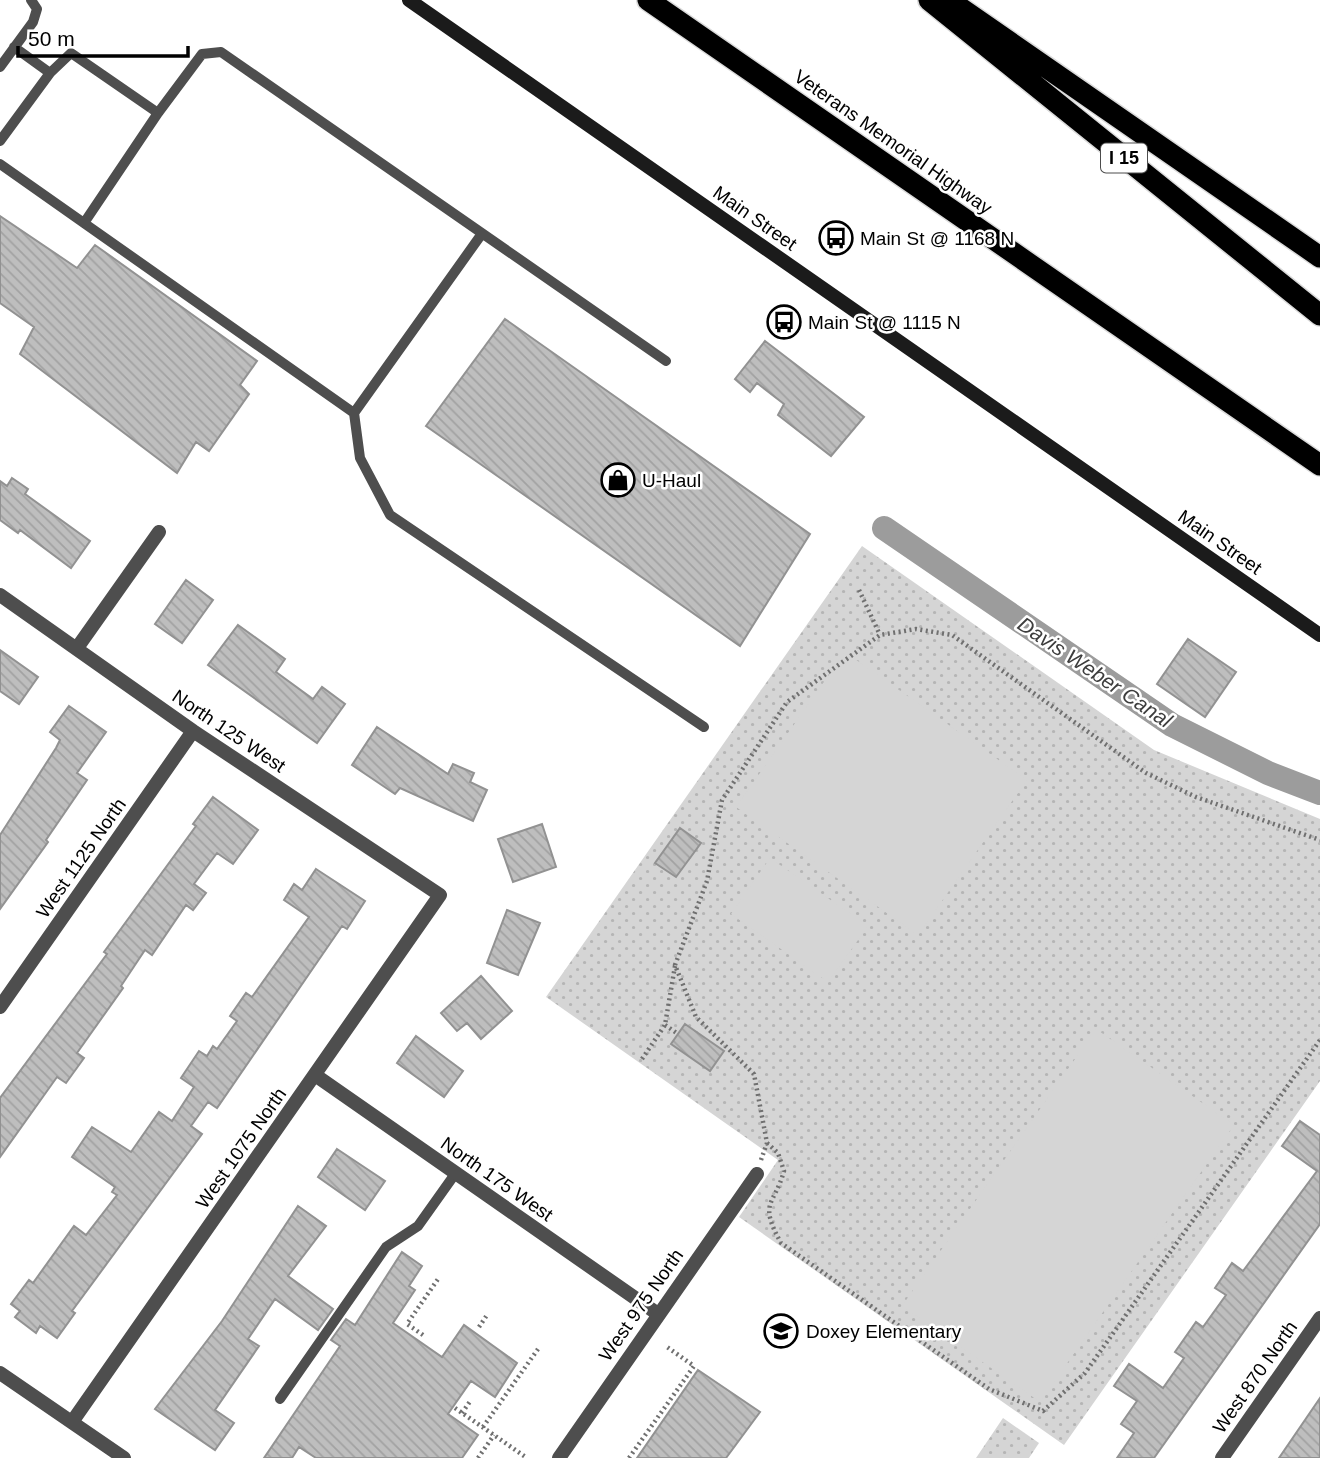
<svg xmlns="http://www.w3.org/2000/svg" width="1320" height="1458" font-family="Arial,sans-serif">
<defs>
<pattern id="green-dots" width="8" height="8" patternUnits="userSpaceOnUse" patternTransform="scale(1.75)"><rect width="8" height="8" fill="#d5d5d5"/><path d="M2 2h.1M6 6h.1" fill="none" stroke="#b5b5b5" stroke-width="1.8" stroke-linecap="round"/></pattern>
<pattern id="building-back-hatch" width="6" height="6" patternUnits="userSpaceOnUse" patternTransform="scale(1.75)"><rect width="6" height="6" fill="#bebebe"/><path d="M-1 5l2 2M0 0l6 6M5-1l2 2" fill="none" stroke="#a2a2a2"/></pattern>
</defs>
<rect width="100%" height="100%" fill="#fff"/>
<path fill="url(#green-dots)" d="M862,546L1154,750L1320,819V1081L1064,1445L739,1217L778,1160L546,997Z
M1003,1418L1039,1443L1029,1458H976Z"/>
<path fill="#d5d5d5" d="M845,652L1027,780L918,935L736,807Z
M770,858L868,926L828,982L731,914Z
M1096,1029L1234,1125L1040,1402L902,1306Z"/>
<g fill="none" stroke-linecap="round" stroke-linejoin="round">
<path stroke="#9c9c9c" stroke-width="24" d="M884,528L1172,725L1268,773L1320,793"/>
</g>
<path fill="url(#building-back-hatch)" stroke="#929292" stroke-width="2" d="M0,216L77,268L95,245L257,361L240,385L249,394L209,451L196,442L177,473L20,354L34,327L0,303Z
M505,319L810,534L740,646L426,426Z
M765,341L864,417L831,456L778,415L784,404L757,383L750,392L735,379Z
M12,478L28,489L25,494L90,541L71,568L20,530L18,533L0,520V481L7,486Z
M186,580L213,600L182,643L155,624Z
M238,625L285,659L276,672L313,699L322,687L345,704L317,743L208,665Z
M1188,639L1236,672L1205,717L1157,684Z
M0,650L38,677L19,704L0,691Z
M69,706L106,732L77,773L87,780L46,840L48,842L0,909V835L56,748L60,740L50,732Z
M377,727L448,774L453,764L474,773L470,782L487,790L473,821L400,788L395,794L352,765Z
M213,797L258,830L233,864L217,853L194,884L206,893L193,910L186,905L152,955L145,950L121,986L123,988L77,1053L84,1058L66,1083L57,1077L0,1157V1098L107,954L104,952L196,826L193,824Z
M542,824L556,867L513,882L498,839Z
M680,828L701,843L676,877L655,863Z
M316,869L365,901L347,929L342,926L217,1108L208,1102L191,1126L202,1134L72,1311L75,1313L57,1338L40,1326L36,1333L15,1317L20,1311L11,1304L29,1280L33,1283L74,1226L86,1235L117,1195L112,1192L115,1187L72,1157L92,1127L131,1152L159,1112L172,1121L194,1087L181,1078L199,1051L207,1056L213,1046L217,1049L237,1021L230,1016L246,993L252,997L309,917L284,900L294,884L302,890Z
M507,910L540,923L518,975L487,963Z
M481,976L512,1011L481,1039L467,1023L457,1031L441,1013Z
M685,1024L724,1051L710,1071L671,1044Z
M416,1036L463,1071L444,1097L397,1063Z
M1300,1121L1320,1135V1224L1154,1458H1117L1134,1433L1121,1424L1137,1401L1114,1386L1129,1364L1163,1388L1184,1358L1175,1352L1196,1322L1203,1327L1226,1295L1215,1288L1232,1263L1243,1271L1317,1171L1282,1146Z
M337,1149L385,1181L365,1210L318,1177Z
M298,1206L326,1226L288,1276L333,1309L318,1330L275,1299L248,1339L259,1346L215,1410L234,1423L215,1450L155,1409L222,1321Z
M402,1252L422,1266L409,1286L415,1290L393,1323L442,1357L464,1325L517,1363L495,1397L471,1381L448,1414L478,1435L462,1458H316L299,1447L292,1458H264L340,1346L331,1340L346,1319L355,1325Z
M698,1370L760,1412L726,1458H637Z
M1320,1398V1458H1279Z"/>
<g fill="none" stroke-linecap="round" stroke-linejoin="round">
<defs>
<path id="highway" d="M648,0L1320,465
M929,0L1320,315
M949,0L1320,257"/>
</defs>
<use href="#highway" stroke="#dbdbdb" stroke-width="24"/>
<path stroke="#707070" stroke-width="4.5" stroke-dasharray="2 3.5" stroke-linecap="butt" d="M859,590L880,635
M665,1025L678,1034
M642,1059L665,1025L675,966
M767,1143L778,1153L784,1171C774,1207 758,1201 781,1243L989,1389L1043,1411L1085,1373L1320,1040
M761,1160L767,1143L754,1074L696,1017L675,965L707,881L722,800L787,702L880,635L916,629L952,635L1146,773L1196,797L1320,840
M479,1327L487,1315
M423,1335L407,1324L438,1279
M455,1408L527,1458
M462,1413L471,1400
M483,1427L538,1349
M478,1458L494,1435
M629,1458L694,1366L667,1347"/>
<path stroke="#4e4e4e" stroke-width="10" d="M14,47L50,73
M0,67L33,22L37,9L31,0
M0,141L50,73L71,53L158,113L202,54L221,52L666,361
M0,164L354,413
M84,223L158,113
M481,235L354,413L360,458L390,515L704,727
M280,1399L386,1247L418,1226L455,1174"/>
<path stroke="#4e4e4e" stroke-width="14" d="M0,595L193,731L440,895L72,1422
M77,648L159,532
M0,1007L193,731
M315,1075L658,1314
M0,1373L124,1458
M559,1458L757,1174
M1222,1458L1320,1318"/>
<path stroke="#1b1b1b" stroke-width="14" d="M409,0L1320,635"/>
<use href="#highway" stroke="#000" stroke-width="21"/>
</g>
<defs>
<symbol id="bus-ring" viewBox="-11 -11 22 22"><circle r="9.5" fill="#fff" stroke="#000" stroke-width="1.5"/><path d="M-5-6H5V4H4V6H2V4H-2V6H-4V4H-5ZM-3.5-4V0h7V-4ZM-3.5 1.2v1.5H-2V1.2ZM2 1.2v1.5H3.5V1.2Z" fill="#000"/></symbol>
<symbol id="shop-ring" viewBox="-11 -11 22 22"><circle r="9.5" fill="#fff" stroke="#000" stroke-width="1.5"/><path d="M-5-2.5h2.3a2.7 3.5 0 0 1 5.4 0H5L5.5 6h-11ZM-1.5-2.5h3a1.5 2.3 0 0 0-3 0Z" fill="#000"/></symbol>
<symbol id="school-ring" viewBox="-11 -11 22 22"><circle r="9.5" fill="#fff" stroke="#000" stroke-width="1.5"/><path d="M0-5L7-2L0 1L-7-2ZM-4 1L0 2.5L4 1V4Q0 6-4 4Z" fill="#000"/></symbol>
</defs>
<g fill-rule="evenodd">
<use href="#bus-ring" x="817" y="219" width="38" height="38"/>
<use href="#bus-ring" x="765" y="303" width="38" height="38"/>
<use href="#shop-ring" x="599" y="461" width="38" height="38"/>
<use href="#school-ring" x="762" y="1312" width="38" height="38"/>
</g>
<g text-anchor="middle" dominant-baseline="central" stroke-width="5" stroke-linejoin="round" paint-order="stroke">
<rect fill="#fff" stroke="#4c4c4c" stroke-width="2" x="1101" y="143.5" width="46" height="29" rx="5"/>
<g font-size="18" font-weight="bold" fill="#000">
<text x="1124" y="158">I 15</text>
</g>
<g font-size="19" fill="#000" stroke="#fff">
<text transform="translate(893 142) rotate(35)">Veterans Memorial Highway</text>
<text transform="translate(755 218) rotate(35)">Main Street</text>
<text transform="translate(1220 542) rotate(35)">Main Street</text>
<text transform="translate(229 731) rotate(34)">North 125 West</text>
<text transform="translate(81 858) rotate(-55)">West 1125 North</text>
<text transform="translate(241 1148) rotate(-55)">West 1075 North</text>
<text transform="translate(497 1179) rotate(35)">North 175 West</text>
<text transform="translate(641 1305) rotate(-55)">West 975 North</text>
<text transform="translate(1255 1377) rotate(-55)">West 870 North</text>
</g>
<g font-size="19" fill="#000" stroke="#fff" text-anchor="start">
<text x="860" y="238">Main St @ 1168 N</text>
<text x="808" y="322">Main St @ 1115 N</text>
<text x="642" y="480">U-Haul</text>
<text x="806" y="1331">Doxey Elementary</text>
</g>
<g font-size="21" font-style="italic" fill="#3d3d3d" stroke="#fff">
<text transform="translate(1095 672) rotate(34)">Davis Weber Canal</text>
</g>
</g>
<path d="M18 46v10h170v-10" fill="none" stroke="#000000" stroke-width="3.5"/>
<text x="28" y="46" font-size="21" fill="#000000" stroke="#ffffff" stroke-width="5" paint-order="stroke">50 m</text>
</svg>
